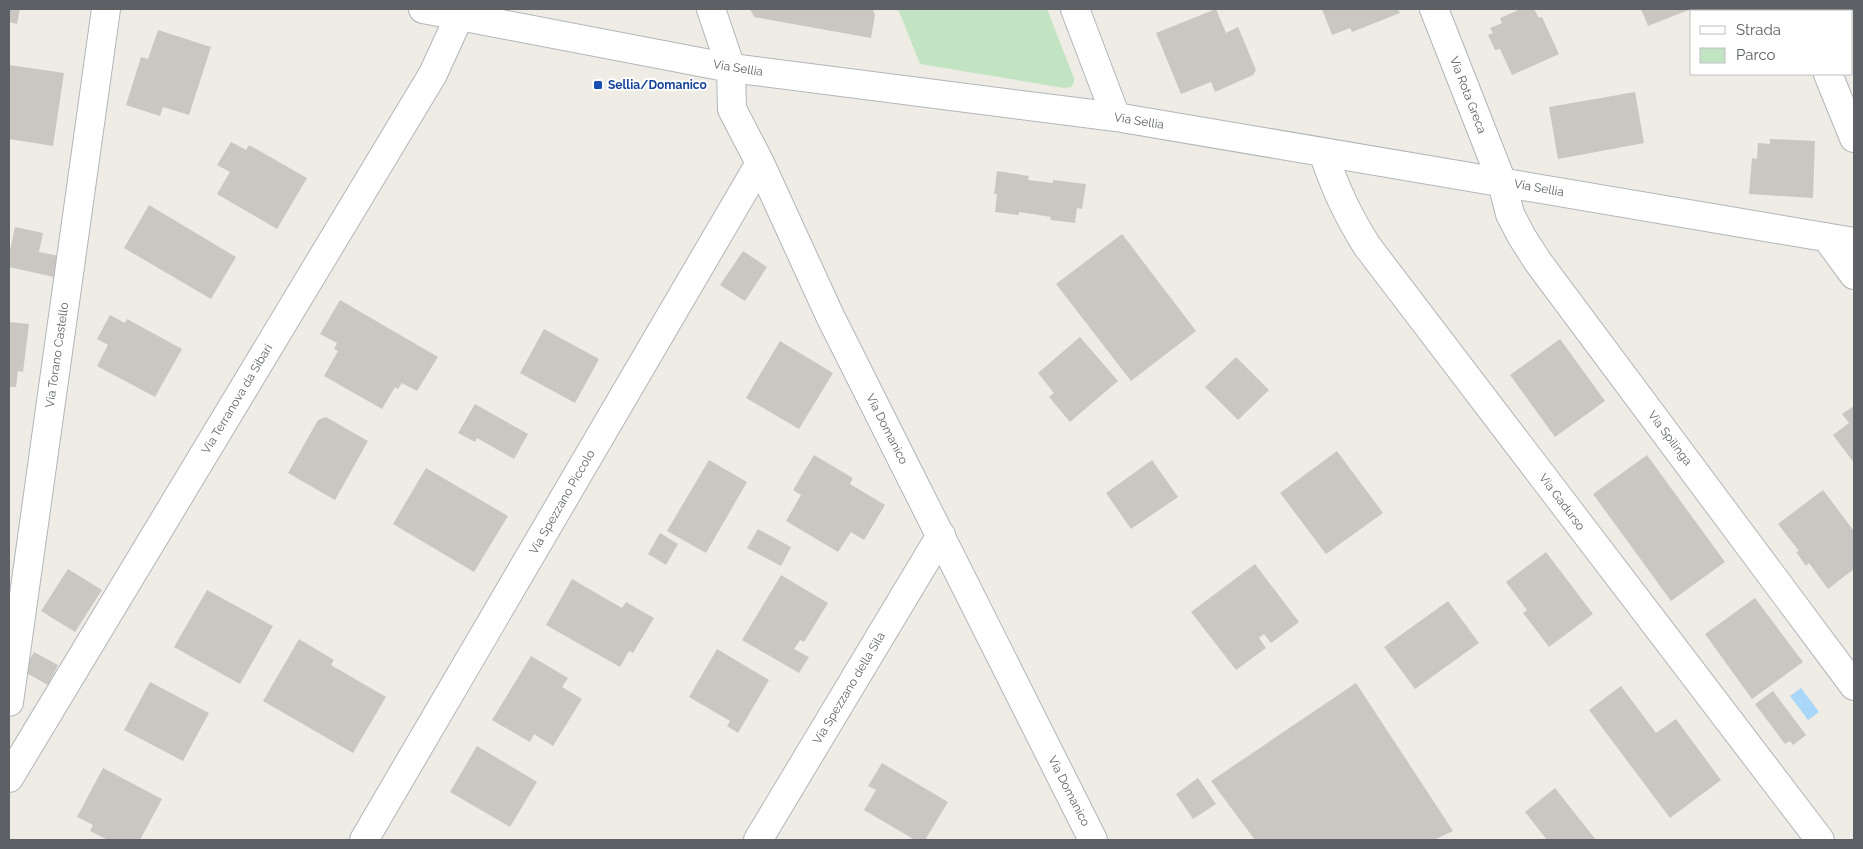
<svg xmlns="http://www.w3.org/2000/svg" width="1863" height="849" font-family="Raleway,sans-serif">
<rect width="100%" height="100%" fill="#eeece5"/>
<path fill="#c3e4c3" d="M898,9H1047L1074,78V83L1071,87L1064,88L920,64Z"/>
<path fill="#aad7f9" d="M1801,688L1819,712L1808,720L1790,696Z"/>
<path fill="#cac7c2" d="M9,9H20L17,24L9,22Z
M750,9H873L875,15L871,38L754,17Z
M1216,9L1226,33L1238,27L1256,70L1253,75L1215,92L1211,82L1181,94L1156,33Z
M1322,9H1398L1400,13L1352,32L1350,28L1332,35Z
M1521,9H1534L1539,18L1542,17L1559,54L1512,75L1500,49L1495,50L1488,35L1493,33L1490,28L1502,23L1500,18Z
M1641,9H1691L1648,26Z
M1710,9H1771L1772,11H1711Z
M158,30L211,47L189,115L163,107L160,116L126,105L141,57L148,59Z
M9,65L64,73L53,146L9,139Z
M1635,92L1644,143L1558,159L1549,107Z
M1770,139L1815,141L1813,198L1749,194L1752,158L1757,159L1758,143L1770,144Z
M231,142L246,150L249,145L307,178L277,229L217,194L230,172L217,165Z
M997,171L1029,176L1028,180L1053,183V180L1086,184L1082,209L1077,208L1075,223L1050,220L1051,217L1019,212V215L995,212L997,194H994Z
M149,205L236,257L211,299L124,248Z
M15,227L43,233L39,252L59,256L54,277L9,267V255Z
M1122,234L1196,331L1131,381L1056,284Z
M743,251L767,267L745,301L720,285Z
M340,300L438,357L417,391L402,383L398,389L395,387L382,409L324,376L338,351L334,349L337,343L320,334Z
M110,315L125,323L127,319L182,349L155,397L97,366L108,345L97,339Z
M9,322L29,324L23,372L18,371L16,387H9Z
M544,329L599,359L575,403L520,373Z
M1080,337L1118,381L1070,422L1049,397L1054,393L1038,373Z
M1560,339L1605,401L1555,437L1510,375Z
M780,341L833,373L799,429L746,398Z
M1236,357L1269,390L1238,420L1205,387Z
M475,404L528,434L514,459L477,438L475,442L458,433Z
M1854,406V463L1833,435L1849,423L1842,414Z
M326,417L368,441L335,500L288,473L318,420Z
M1337,451L1383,513L1326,554L1280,493Z
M814,455L853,478L850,484L885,505L864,540L851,532L838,552L786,521L801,495L793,490Z
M1647,455L1725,562L1671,601L1593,494Z
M709,460L747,482L706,553L667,531Z
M1152,460L1178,497L1131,529L1106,493Z
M426,468L508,516L474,572L393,524Z
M1823,490L1854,531V569L1828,589L1809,563L1806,566L1796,552L1799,551L1778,524Z
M758,529L791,547L781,566L747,548Z
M660,533L678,544L666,565L648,554Z
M1546,552L1593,614L1549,647L1523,613L1527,610L1506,582Z
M1255,564L1299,622L1271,643L1264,634L1259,638L1266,648L1236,670L1191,612Z
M68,569L102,590L75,632L41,611Z
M781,575L828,603L804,642L800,640L794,649L809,657L799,673L742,640Z
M572,579L622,608L626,602L654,618L633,653L629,651L620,667L546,625Z
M207,590L273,626L240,684L174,647Z
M1755,598L1803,662L1752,699L1705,634Z
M1448,601L1479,643L1415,689L1384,647Z
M299,639L334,660L331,665L386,697L353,753L263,701Z
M717,649L769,680L738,733L727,726L730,721L689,697Z
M34,652L58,665L48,685L23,671Z
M531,656L568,678L562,687L582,699L553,746L534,734L530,742L492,720Z
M150,682L209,713L183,761L124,730Z
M1356,683L1453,831L1434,840H1255L1211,781Z
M1621,686L1656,733L1676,719L1721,780L1670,818L1589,710Z
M1773,691L1806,735L1793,745L1790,741L1785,744L1755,704Z
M477,746L537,782L510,827L450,792Z
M882,763L948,802L925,840H915L864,810L876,790L868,786Z
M103,768L162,799L140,840H108L90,831L93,825L77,817Z
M1198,778L1216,804L1193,819L1176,794Z
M1555,788L1596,840H1547L1525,812Z"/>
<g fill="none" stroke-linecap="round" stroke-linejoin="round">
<defs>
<path id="street" d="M423,9L731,68L1116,117L1854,242
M711,9L731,68L732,109L760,163L830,316L1093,840
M1075,9L1116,117
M1434,9L1502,182L1510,214L1522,237L1538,262L1854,686
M1801,9L1802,11
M1828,74L1854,138
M1323,152C1335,188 1347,214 1367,246L1820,840
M1826,237L1854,275
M9,702L106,9
M9,778L433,74L459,17
M364,840L760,163
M758,840L941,535"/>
</defs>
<use href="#street" stroke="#b2b5b9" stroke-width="30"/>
<use href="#street" stroke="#fff" stroke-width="28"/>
</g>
<rect fill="#1a4fb4" stroke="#fff" stroke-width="2" x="593" y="80" width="10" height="10" rx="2.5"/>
<g text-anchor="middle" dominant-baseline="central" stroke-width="4" stroke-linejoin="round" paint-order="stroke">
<g font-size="12" fill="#5d6065" stroke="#fff">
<text transform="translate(738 68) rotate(9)">Via Sellia</text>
<text transform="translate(1468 95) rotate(69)">Via Rota Greca</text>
<text transform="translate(1139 121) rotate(9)">Via Sellia</text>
<text transform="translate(1539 188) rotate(10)">Via Sellia</text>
<text transform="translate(57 355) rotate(-82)">Via Torano Castello</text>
<text transform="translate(237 399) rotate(-59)">Via Terranova da Sibari</text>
<text transform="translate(887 429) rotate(63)">Via Domanico</text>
<text transform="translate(1670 438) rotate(53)">Via Spilinga</text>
<text transform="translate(562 502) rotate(-60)">Via Spezzano Piccolo</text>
<text transform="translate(1562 502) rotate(53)">Via Gadurso</text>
<text transform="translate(849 688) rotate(-59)">Via Spezzano della Sila</text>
<text transform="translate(1069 791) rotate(63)">Via Domanico</text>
</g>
<g font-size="12" font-weight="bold" fill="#164399" stroke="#fff" text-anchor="start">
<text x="608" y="85">Sellia/Domanico</text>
</g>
</g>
<rect width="1863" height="849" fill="none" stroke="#5d6065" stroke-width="20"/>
<rect x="1690" y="10" width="162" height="65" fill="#ffffff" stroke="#bebfc1"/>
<rect x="1700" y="26" width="25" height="8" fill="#ffffff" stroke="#bebfc1"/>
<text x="1736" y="35" font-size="15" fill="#5d6065">Strada</text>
<rect x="1700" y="48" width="25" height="15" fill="#c3e4c3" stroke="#bebfc1"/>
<text x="1736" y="60" font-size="15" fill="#5d6065">Parco</text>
</svg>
